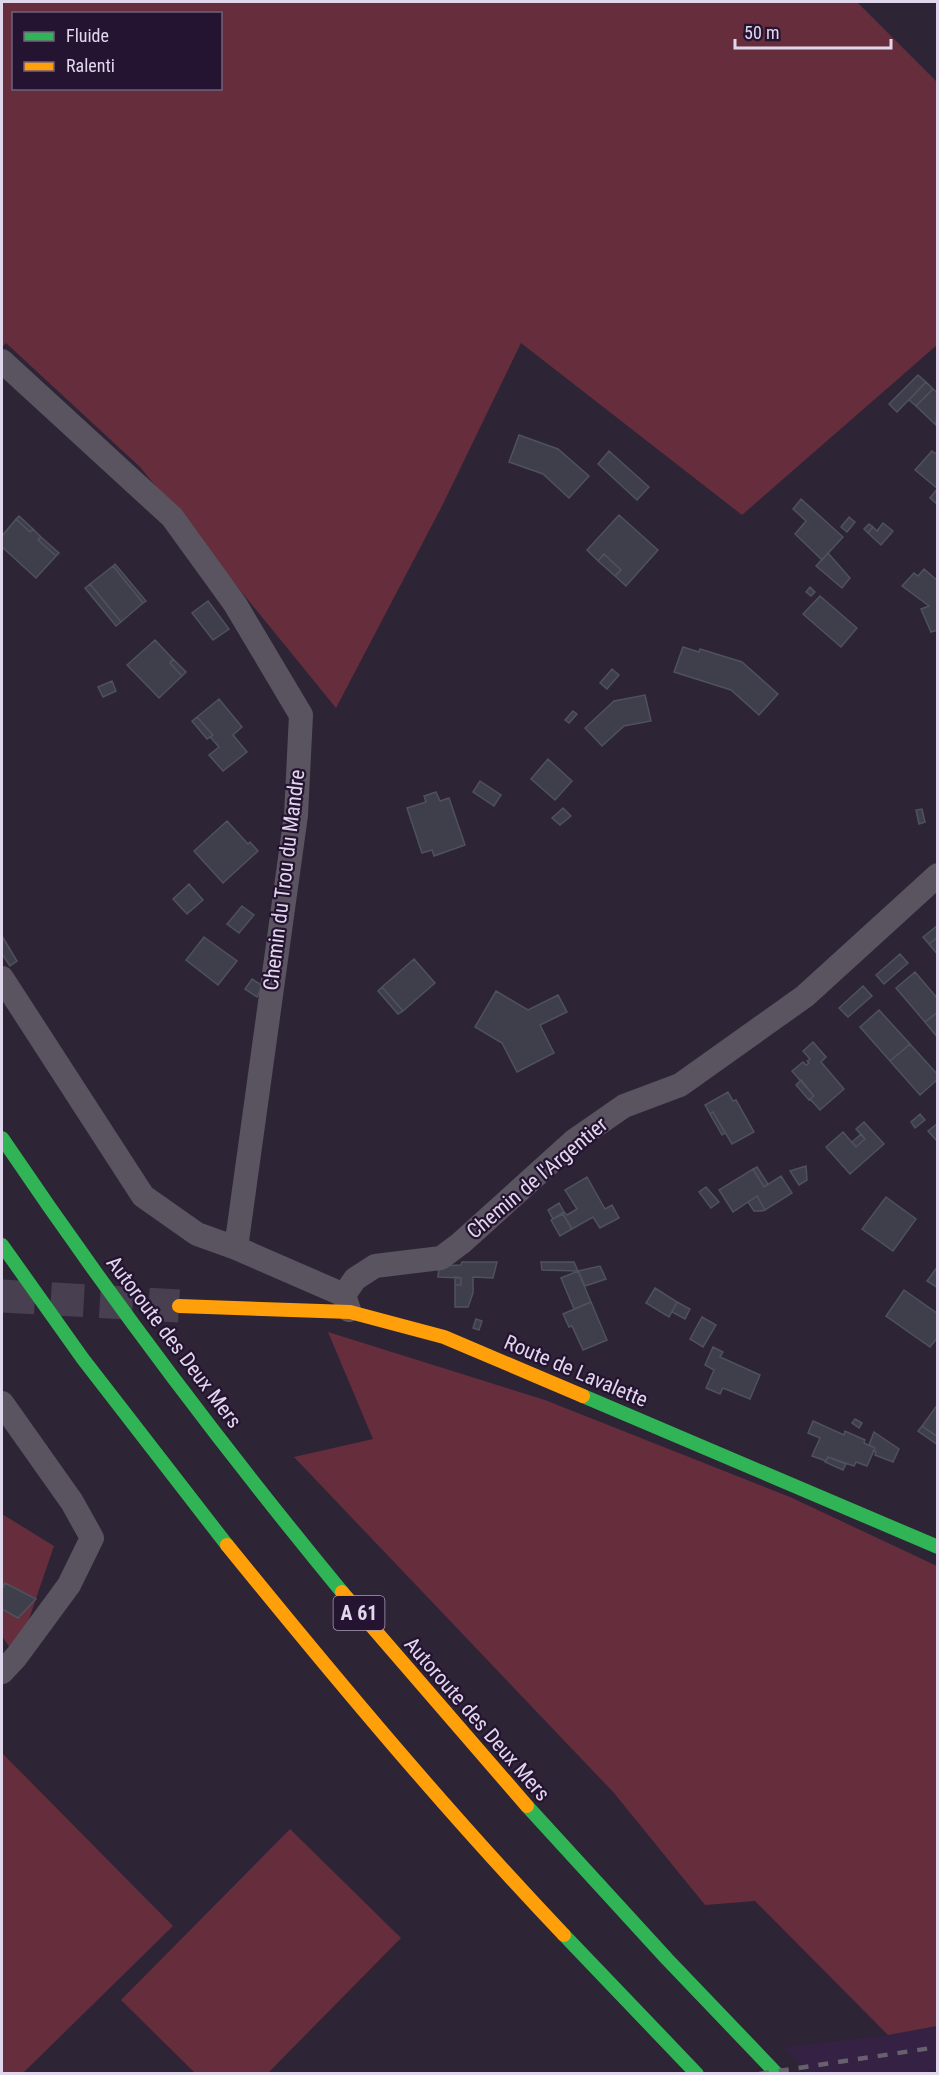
<svg xmlns="http://www.w3.org/2000/svg" width="939" height="2075" font-family="'Roboto Condensed',sans-serif">
<rect width="100%" height="100%" fill="#2d2435"/>
<path fill="#342143" d="M937,2026V2070L915,2074L810,2073L784,2047L888,2035Z"/>
<path fill="#662e3c" fill-rule="evenodd" d="M2,2H857L937,82V345L742,515L521,343L442,506L336,708L140,467L6,343L2,347ZM14,14H220V88H14Z
M328,1332L545,1400L790,1497L937,1566V2026L888,2035L755,1901L705,1905L614,1793L294,1457L373,1439Z
M2,1514L54,1546L16,1657L2,1636Z
M3,1754L173,1926L23,2073H2V1756Z
M290,1829L401,1938L268,2073H195L121,2000Z"/>
<path fill="#3f3f4c" stroke="#4f515f" stroke-width="1.5" d="M918,375L926,382L897,412L889,404Z
M926,382L933,389L916,406L909,400Z
M933,389L938,393L936,425L916,406Z
M519,435L558,449L589,476L569,498L543,474L509,462Z
M609,451L649,487L637,500L598,464Z
M932,451L938,455V489L915,470Z
M937,489H938V505L930,498Z
M801,499L843,537L822,560L795,534L806,521L793,509Z
M619,515L658,550L626,586L615,576L621,570L604,554L598,561L587,550Z
M19,516L33,529L30,532L16,519Z
M849,517L855,522L847,532L841,527Z
M16,519L30,532L33,529L41,537L38,540L56,556L36,578L2,547V536Z
M883,523L893,531L881,545L868,533L873,527L877,531Z
M869,524L873,527L868,533L864,529Z
M41,537L59,553L56,556L38,540Z
M828,553L850,578L842,588L816,566Z
M604,554L621,570L615,576L598,561Z
M115,564L146,601L143,603L113,566Z
M113,566L143,603L121,622L90,584Z
M924,569L938,581V630L931,632L921,609L929,606L902,586L914,573L918,576Z
M90,584L121,622L116,626L85,588Z
M810,587L815,592L811,596L806,592Z
M820,596L857,628L841,647L803,614Z
M208,601L229,629L213,640L192,613Z
M155,640L173,659L170,663L182,676L159,698L127,665Z
M683,647L699,652L700,649L742,662L778,694L759,715L731,690L674,672Z
M173,659L186,672L182,676L170,663Z
M612,669L619,675L607,689L600,683Z
M112,681L116,691L103,697L98,687Z
M645,695L651,721L624,726L602,746L585,728L614,701Z
M219,699L242,727L233,735L247,752L223,771L209,755L219,747L210,737L213,735L197,717Z
M573,711L577,714L569,723L565,720Z
M197,717L213,735L207,739L192,721Z
M548,759L572,781L555,800L531,779Z
M480,781L501,795L494,806L473,792Z
M436,792L440,801L449,798L465,845L434,856L432,850L422,853L407,808L426,802L424,796Z
M563,808L571,816L560,825L552,818Z
M922,809L925,822L919,824L916,810Z
M227,821L248,844L250,842L258,851L223,883L194,851Z
M189,884L203,900L187,914L173,899Z
M242,906L254,915L239,933L227,924Z
M938,925V937L929,944L923,937Z
M2,936L17,961L10,966L2,954Z
M204,937L237,961L218,985L186,960Z
M938,937V955L929,944Z
M900,954L908,963L884,984L876,975Z
M414,959L435,983L403,1011L382,987Z
M915,972L938,999V1012L925,1022L896,988Z
M252,979L263,986L257,997L245,989Z
M863,986L872,996L848,1017L839,1008Z
M382,987L403,1011L398,1014L378,991Z
M496,991L528,1010L558,995L567,1012L540,1025L554,1053L517,1072L502,1043L475,1027Z
M879,1010L910,1044L890,1061L860,1027Z
M938,1012V1038L925,1022Z
M813,1042L826,1057L821,1062L844,1089L820,1110L810,1099L814,1096L792,1071L803,1062L806,1065L809,1063L807,1061L810,1059L803,1051Z
M910,1044L938,1075V1079L920,1095L890,1061Z
M801,1080L814,1096L809,1100L796,1085Z
M728,1092L733,1101L736,1100L754,1132L732,1144L713,1112L710,1114L705,1105Z
M713,1112L725,1133L722,1135L710,1114Z
M920,1114L925,1120L915,1128L911,1122Z
M864,1122L884,1144L850,1174L826,1147L843,1132L856,1147L865,1139L856,1129Z
M938,1123V1142L928,1131Z
M861,1134L865,1139L856,1147L852,1142Z
M806,1166L807,1180L799,1185L790,1171Z
M757,1167L768,1184L764,1187L753,1169Z
M753,1169L764,1187L781,1176L792,1193L765,1210L757,1196L733,1212L719,1190Z
M587,1177L605,1209L612,1205L619,1218L600,1228L593,1217L572,1229L563,1214L564,1212L567,1215L577,1209L565,1190Z
M706,1187L719,1202L711,1208L699,1192Z
M757,1196L765,1210L762,1211H754L748,1202Z
M886,1197L916,1219L893,1251L862,1229Z
M559,1203L564,1212L553,1219L548,1210Z
M563,1214L572,1229L560,1236L551,1220Z
M462,1262H497L493,1278L473,1277V1293L468,1307H455V1285H461V1278L438,1277L439,1266L461,1265Z
M541,1262H574L578,1271L542,1270Z
M600,1266L606,1279L585,1286L578,1271Z
M938,1266V1288L927,1281Z
M578,1271L591,1302L574,1309L561,1278Z
M455,1277L461,1278V1285H455Z
M655,1288L677,1302L669,1317L646,1303Z
M904,1290L938,1314V1337L930,1347L886,1316Z
M591,1302L607,1340L583,1350L572,1326L569,1327L563,1314Z
M677,1302L690,1309L685,1319L672,1312Z
M702,1317L716,1325L703,1347L690,1339Z
M476,1319L482,1321L479,1330L473,1328Z
M713,1347L723,1352L720,1357L760,1375L750,1399L723,1388L720,1394L706,1388L714,1370L705,1365Z
M938,1404V1437L922,1426Z
M855,1419L862,1423L859,1428L852,1423Z
M813,1421L844,1435L845,1431L865,1440L864,1443L875,1448L867,1466L856,1462L854,1466L828,1457L826,1461L812,1456L820,1438L808,1433Z
M922,1426L938,1437V1445L918,1431Z
M874,1432L899,1449L893,1462L875,1455L876,1452L873,1451L875,1448L869,1445Z
M828,1457L846,1464L843,1470L825,1462Z
M5,1583L36,1599L18,1618L2,1609V1589Z"/>
<g fill="none" stroke-linecap="round" stroke-linejoin="round">
<path stroke="#483f50" stroke-width="33" stroke-dasharray="33 16" stroke-linecap="butt" d="M2,1296L179,1306"/>
<path stroke="#5a5360" stroke-width="24" d="M2,361L172,517L235,604L301,715L296,815L236,1248L344,1295
M2,978L143,1196L197,1234L236,1248
M349,1310L344,1295L355,1279L375,1266L441,1258L461,1243L575,1140L624,1106L680,1085L805,996L938,875
M2,1403L72,1502L92,1538L69,1585L16,1657L2,1672"/>
<path stroke="#30b455" stroke-width="14" d="M2,1138C108,1295 221,1445 342,1592
M2,1245L83,1359L227,1545
M583,1396L938,1547
M527,1806L667,1959L777,2074
M564,1935L697,2074"/>
<path stroke="#ff9f0a" stroke-width="14" d="M179,1306L350,1312L444,1337L583,1396
M227,1545C335,1678 446,1811 564,1935
M342,1592L527,1806"/>
<path stroke="#68616d" stroke-width="4.5" stroke-dasharray="10 10" stroke-linecap="butt" d="M759,2074L938,2047"/>
</g>
<g text-anchor="middle" dominant-baseline="central" stroke-width="4.5" stroke-linejoin="round" paint-order="stroke">
<rect fill="#241331" stroke="#a89cb4" stroke-width="1.5" x="333.5" y="1596" width="51" height="34" rx="4.5"/>
<g font-size="20" font-weight="bold" fill="#e1d7ec">
<text x="359" y="1613">A 61</text>
</g>
<g font-size="21" fill="#e1d7ec" stroke="#241331">
<text transform="translate(284 880) rotate(-83)">Chemin du Trou du Mandre</text>
<text transform="translate(537 1178) rotate(-40)">Chemin de l'Argentier</text>
<text transform="translate(174 1342) rotate(53)">Autoroute des Deux Mers</text>
<text transform="translate(576 1371) rotate(23)">Route de Lavalette</text>
<text transform="translate(477 1719) rotate(49)">Autoroute des Deux Mers</text>
</g>
</g>
<rect width="939" height="2075" fill="none" stroke="#e1d7ec" stroke-width="6"/>
<rect x="12" y="12" width="210" height="78" fill="#241331" stroke="#70617c" stroke-width="1.5"/>
<rect x="24" y="32" width="30" height="9" fill="#30b455" stroke="#70617c" stroke-width="1.5"/>
<text x="66" y="42" font-size="18" fill="#e1d7ec">Fluide</text>
<rect x="24" y="62" width="30" height="9" fill="#ff9f0a" stroke="#70617c" stroke-width="1.5"/>
<text x="66" y="72" font-size="18" fill="#e1d7ec">Ralenti</text>
<path d="M735 39v9h156v-9" fill="none" stroke="#e1d7ec" stroke-width="3"/>
<text x="744" y="39" font-size="18" fill="#e1d7ec" stroke="#241331" stroke-width="4.5" paint-order="stroke">50 m</text>
</svg>
